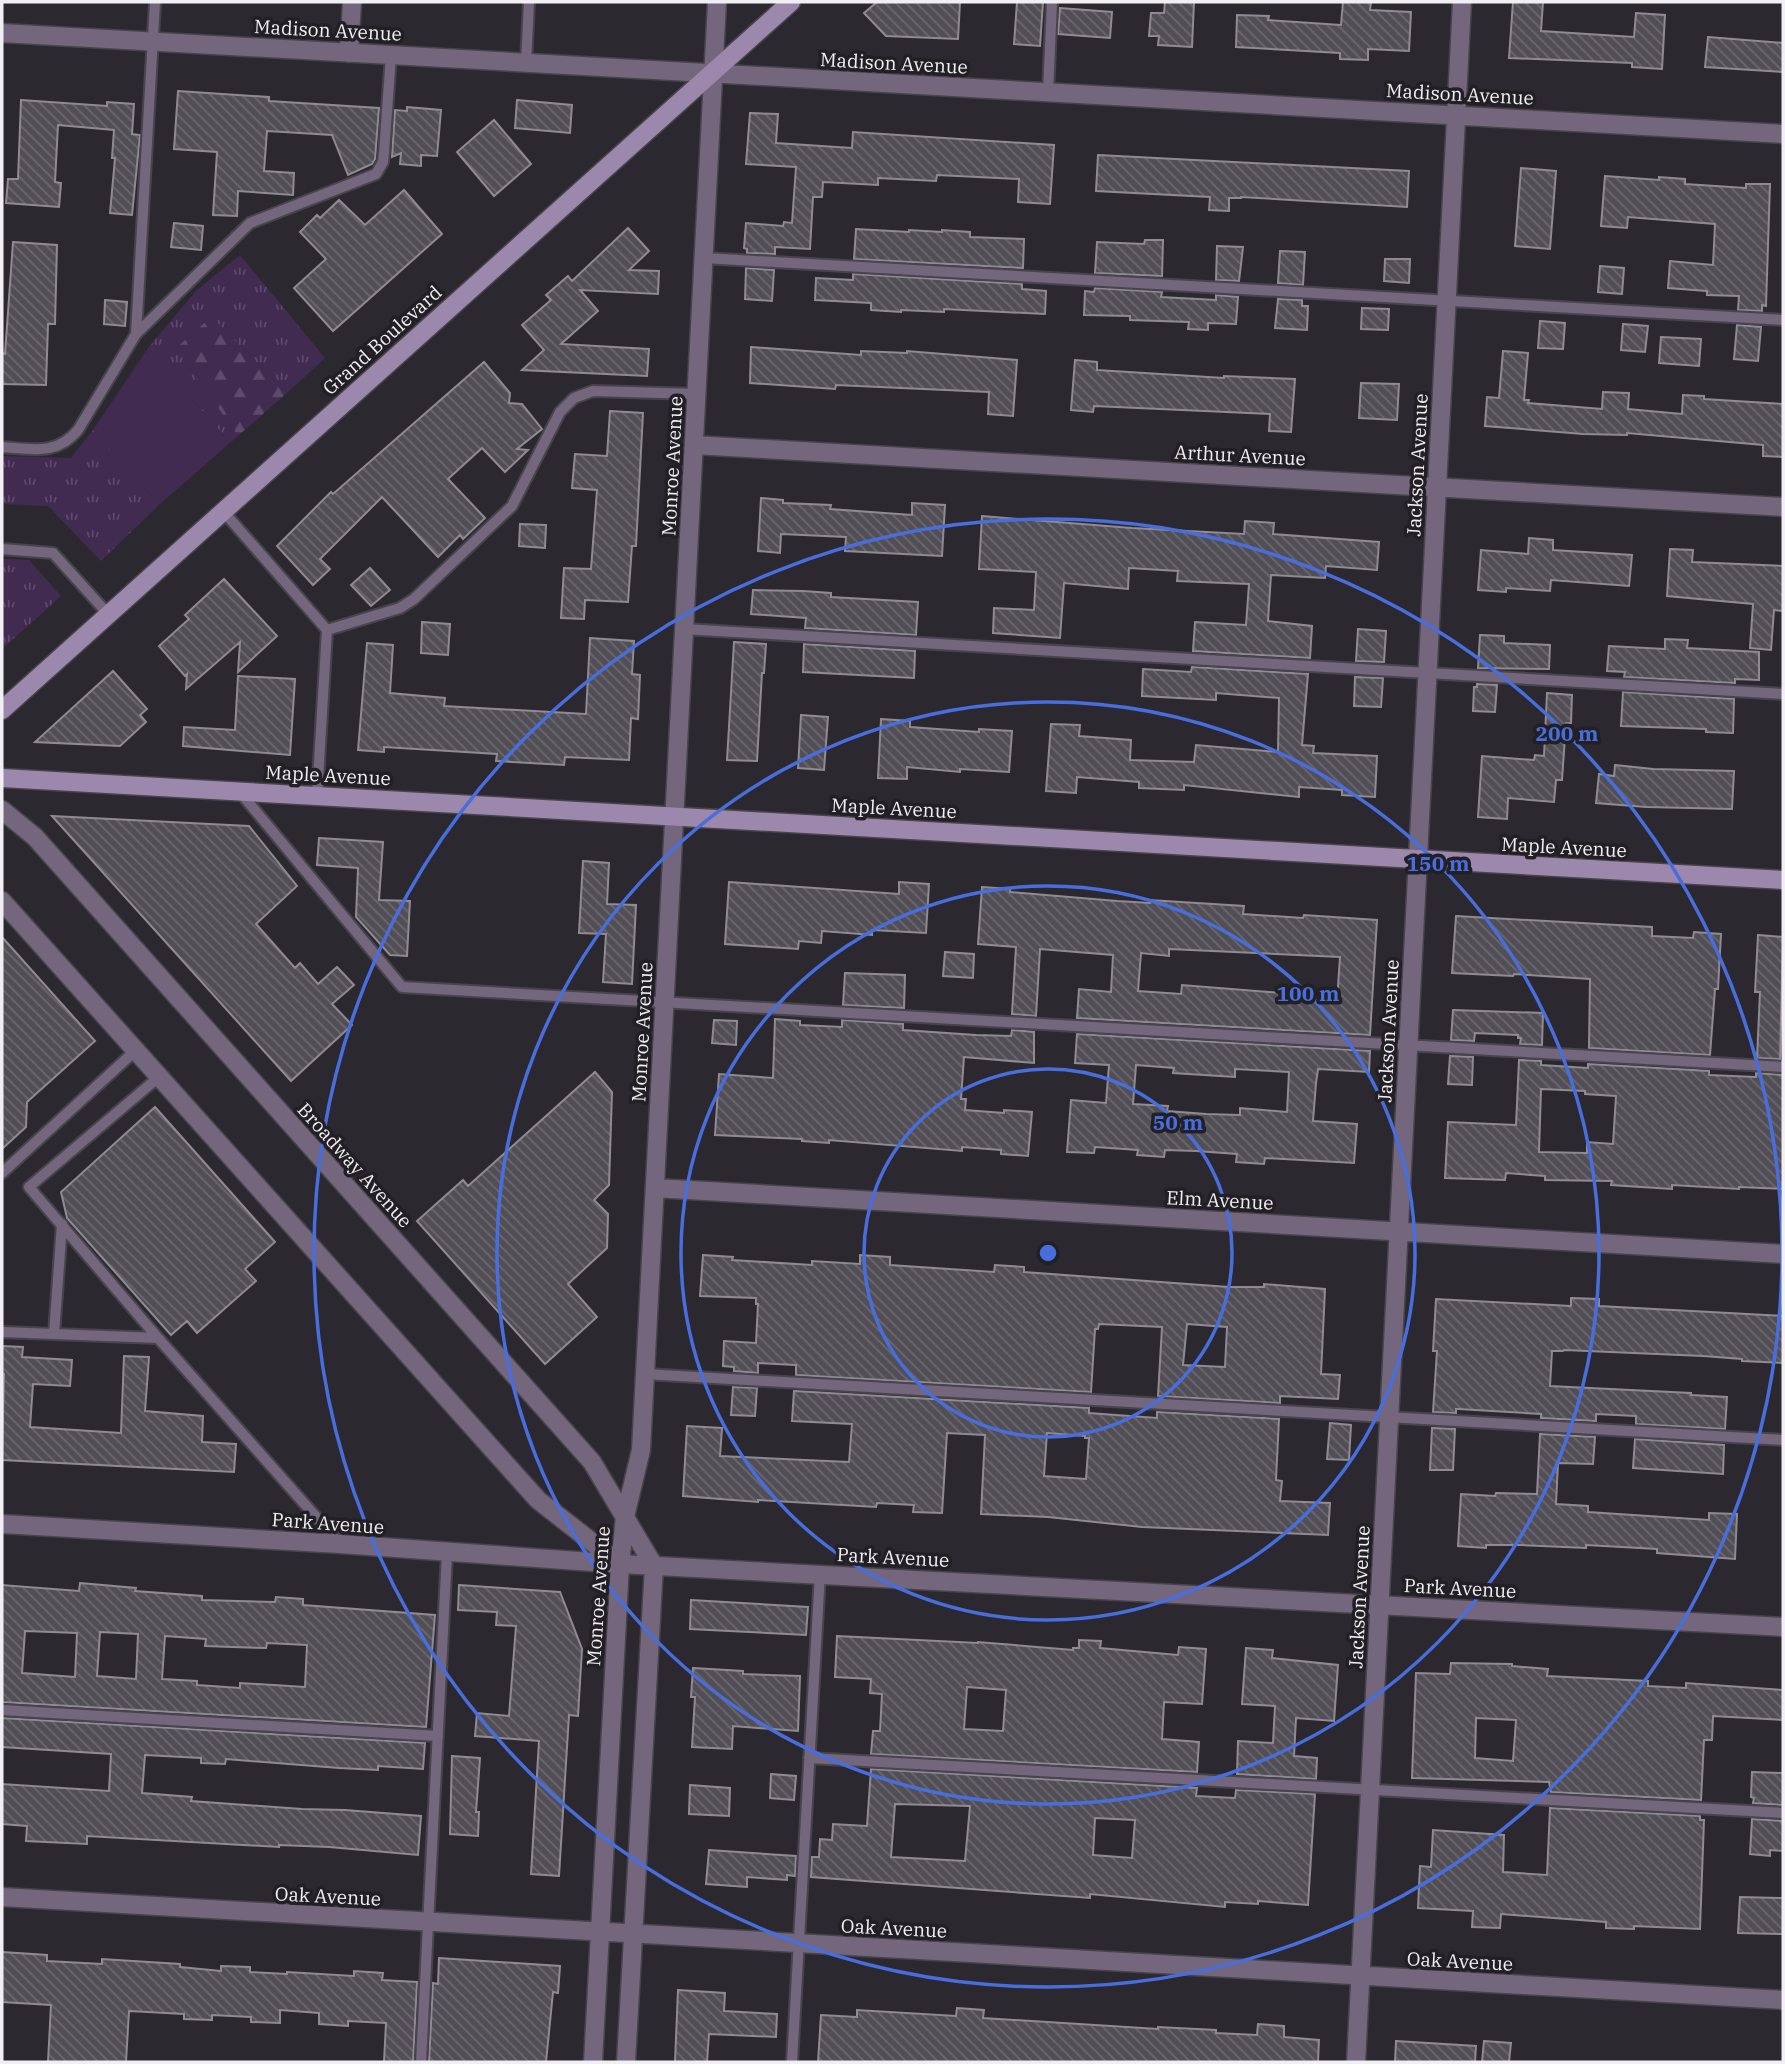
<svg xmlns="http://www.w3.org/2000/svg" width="1785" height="2064" font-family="'IBM Plex Serif',serif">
<defs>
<pattern id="grass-tufts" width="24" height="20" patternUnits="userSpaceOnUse" patternTransform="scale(1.75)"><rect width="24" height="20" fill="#422b51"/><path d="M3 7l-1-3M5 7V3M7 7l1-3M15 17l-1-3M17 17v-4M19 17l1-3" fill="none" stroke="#5e4a6b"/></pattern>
<pattern id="forest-firs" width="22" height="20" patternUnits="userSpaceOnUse" patternTransform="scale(1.75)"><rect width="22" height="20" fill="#422b51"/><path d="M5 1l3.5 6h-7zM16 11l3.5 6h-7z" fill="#5e4a6b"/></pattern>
<pattern id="building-back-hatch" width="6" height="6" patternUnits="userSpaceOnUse" patternTransform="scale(1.75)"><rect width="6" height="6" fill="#524e56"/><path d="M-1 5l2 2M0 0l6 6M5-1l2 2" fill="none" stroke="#6b686f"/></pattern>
</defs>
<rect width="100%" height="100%" fill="#2c282f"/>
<path fill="url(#grass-tufts)" d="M240,255L325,358L287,393L211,317L176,348L238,436L230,443L148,348L196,291Z
M93,430L159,505L101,561L48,506L2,504V456L71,458Z
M2,559L29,560L61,596L2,649Z"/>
<path fill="url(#forest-firs)" d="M211,317L287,393L238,436L176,348Z"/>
<path fill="#422b51" d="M148,348L230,443L159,505L93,430Z"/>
<path fill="url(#building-back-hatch)" stroke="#8f8a93" stroke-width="2" fill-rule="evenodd" d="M877,2H960L958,39L886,36L864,13Z
M1017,2H1043L1040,46L1014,44Z
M1165,2H1194L1192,47L1158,45L1159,36H1149L1151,13H1164Z
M1343,2H1371L1370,10L1411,12L1409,51L1368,49V60L1340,59V53L1236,47L1237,15L1269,16L1268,20L1341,25Z
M1513,2H1543L1541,31L1634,37L1636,13L1665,15L1662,69L1632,67V63L1509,58Z
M1060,8L1112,12L1110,38L1058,34Z
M1708,37L1783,43V72L1705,67Z
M178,91L269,97V101L379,108L375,159L372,164L348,175L332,135L267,131L264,171L294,173L293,195L238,191L237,216L213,215L217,152L174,149Z
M21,100L107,106V102L134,104L132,134L140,135L132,215L110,213L115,158H112L114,130L58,125L55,182L61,183L59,207L6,203L8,179H18Z
M517,100L572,105L570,133L515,128Z
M407,107L441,110L437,156L421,155V166L400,164L401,153L392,157L395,110L407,111Z
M750,113L778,114L776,143L852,148L853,132L1054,145L1050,204L1018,202L1019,179L937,175L936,181L878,178V185L823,182L822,197H813L810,249L775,247V254L747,253V249L744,248L746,223L783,226L784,222L792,223L796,167L746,164Z
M494,120L531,164L494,196L457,152Z
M1098,155L1409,171L1407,207L1241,197V198H1229V211L1209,210L1210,197L1096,191Z
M1521,168L1556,171L1550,249L1515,246Z
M1605,176L1659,180V177L1685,179V184L1746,188V184H1770L1766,306L1762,305V311L1738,310L1739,296L1707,295V291L1668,288L1670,261L1713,265L1715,224L1628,217L1627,228L1601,226Z
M404,190L442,234L333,331L294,288L326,259L300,232L317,215L320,218L339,200L365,225Z
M174,223L203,226L201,250L171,247Z
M628,228L649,251L629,270L659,271L658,294L580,290L598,311L561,344L649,349L647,376L522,370L544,350L522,325L551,300L546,295L568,276L572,281Z
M856,229L909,232V230L942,232V230L970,232V237L1024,239L1023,268L854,259Z
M1145,240H1163L1162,276L1095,273L1097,242L1144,244Z
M13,242L57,245L55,324H48L46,385L2,384V353L5,354Z
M1217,246L1243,247L1239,281L1216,280Z
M1280,251L1305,252L1303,285L1278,283Z
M1385,259H1410L1409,283L1384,281Z
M1600,266L1624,268L1622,294L1598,292Z
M746,268L774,270L772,301L745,299Z
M853,274L1022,284V289L1046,291L1045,314L944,309V312L901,310V312L871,310V303L815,300L816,278L853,280Z
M1095,288L1162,292L1161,297L1216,300V295L1238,297L1236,324L1208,323V330L1188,329L1189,322L1130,320V316L1084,315L1085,291L1094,292Z
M1278,299L1302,300V306H1308L1307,330L1275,328Z
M105,300L127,302L125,326L104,324Z
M1362,308L1389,309L1388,330L1361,329Z
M1540,321L1565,323L1563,349L1538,348Z
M1623,324L1648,326L1645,352L1621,350Z
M1737,325L1761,327L1758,361L1734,359Z
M1661,337L1701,339L1699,366L1659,363Z
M751,347L861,355V351L907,353V351L1017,360L1013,416L988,414L989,392L836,385L835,389L750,383Z
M1503,351L1528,353L1524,400H1529L1528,403L1602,409L1603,392L1629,393L1628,409L1682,414L1683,395L1704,396V399L1783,404V457L1763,456V445L1627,433V435L1583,434L1485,426L1487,397L1499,398Z
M1075,360L1097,362V370L1224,378V376L1295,379L1291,432L1269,431L1270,414L1094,406L1093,412L1071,410Z
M484,362L510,393L509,403L522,404L542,429L517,449L528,450L505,472L482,448L448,479L485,518L463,539L460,535L438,557L382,497L320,559L330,569L313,585L277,546L331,492L333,494Z
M1361,383L1399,384L1397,420L1359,418Z
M610,411L643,413L636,546H632L628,602L585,600L584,619L561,618L564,568L591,569L597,490L572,488L575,454L607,456Z
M761,498L783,500V503L831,505L830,509L912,515V503L945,505L942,556L845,551L846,537L781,534L780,553L758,551Z
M982,516L1132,528L1244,534L1245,521L1274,523L1273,534L1379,542L1377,570L1326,566L1325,578L1271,575L1268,621L1312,626L1310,658L1193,651L1195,622L1246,625L1249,584L1177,581L1178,571L1129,568L1128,589L1064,583L1060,638L993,633L994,608L1034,610L1036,572L979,569Z
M520,524L546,525L545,548L519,546Z
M1529,538L1553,540V550L1632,555L1629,586L1551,580L1550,591L1506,588V592L1478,590L1481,550L1528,554Z
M1670,549L1693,550L1692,562L1783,566V611L1774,610L1771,650L1750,648L1753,604L1667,596Z
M370,568L390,590L371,606L351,585Z
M224,579L277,636L238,672L240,642L186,689L187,674L185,676L159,646L189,619L185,615Z
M753,590L803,591L831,593V597L918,602L916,635L805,628L806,618L751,614Z
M422,622L450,624L448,655L421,653Z
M1358,629L1386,631L1384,662L1356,661Z
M1480,635L1504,636V643L1550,645L1549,669L1478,668Z
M590,638L634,641L632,674L640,675L638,719L631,718L629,760L565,757L564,765L496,761L497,754L384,747V752L358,750L367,643L393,645L390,693L445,698L444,706L586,714Z
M1665,639L1688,640L1687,648L1759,652V680L1735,679V683L1624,677L1625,672L1607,671L1609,646L1665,649Z
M734,642L766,644L764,673H762L757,761L727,760Z
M804,644L915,651L914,678L803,672Z
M1192,667L1308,674L1302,745L1314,746L1313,753L1377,756L1375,797L1342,795V790L1299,787V797L1184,785V790L1139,788V782L1077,777L1076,793L1046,791L1051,724L1080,725L1079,736L1131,740L1130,760L1194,762L1196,745L1278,752L1279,698L1216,693V700L1142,696L1143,669L1191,672Z
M113,671L147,709L140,715L146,722L120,746L35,742Z
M238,676L295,679L290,755L183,746L184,727L235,730Z
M1355,677L1383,678L1381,707L1354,706Z
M1477,684L1497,685L1495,712L1473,711L1474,687H1477Z
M1623,692L1734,699L1733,733L1706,732V729L1621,726Z
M1547,693L1572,695L1571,723H1566L1562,780H1556L1554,802L1508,798L1507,819L1478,817L1482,756L1534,760L1535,755L1544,756Z
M801,715L828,717L824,770L798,768Z
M881,719L910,721V727L979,732V729L1012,731L1009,772L960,769V772L907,767V779L878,778Z
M1615,765L1653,769L1734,771L1732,809L1646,807L1596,803L1599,774L1614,776Z
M52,816L249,826L297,886L256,924L295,968L300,963L318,984L337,967L354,985L332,1004L352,1025L291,1081Z
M319,838L383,842L379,900L410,901L407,956L390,955L356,917L358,868L317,865Z
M583,861L609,863L607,904L636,905L632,984L603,982L606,934L579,933Z
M729,882L899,894V882L929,884L926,933L872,930V935L822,931L821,943L799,941L798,949L725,944Z
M982,887L1010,889V892L1117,901L1150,903V900L1244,906L1243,914L1303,918L1304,915L1377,920L1370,1035L1077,1018L1079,989L1111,992L1113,955L1040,949L1036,1016L1012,1014L1016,947L978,944ZM1169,949L1340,957L1337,1001L1281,998V993L1182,985L1181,994L1138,991L1141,953L1169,956Z
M1456,916L1652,927V936L1693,938L1694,932L1721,934L1718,989H1715L1710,1055L1589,1048L1590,979L1514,974L1513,976L1452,973Z
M1758,935L1783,937L1780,1059L1757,1058L1760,992H1755Z
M2,937L95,1041L27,1102L26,1127L2,1149Z
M945,952L974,954L973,978L943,976Z
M845,973L905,975L904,1008L843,1005Z
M1453,1010L1543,1013L1542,1045L1520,1044L1521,1038H1518V1035L1475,1033L1474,1041L1451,1040Z
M775,1019L800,1021V1025L842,1027V1020L903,1024V1030L976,1035L1011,1036L1012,1030L1034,1032V1063L964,1057L961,1099H966L965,1110L1004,1113V1110L1032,1112L1028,1156L1001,1154V1150L962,1147V1151L829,1140V1143L802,1141V1139L715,1135L719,1074L773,1078Z
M714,1020L737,1021L736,1045L712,1043Z
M1077,1034L1370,1051L1369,1072L1318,1069L1316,1083L1313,1121L1357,1124L1354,1163L1265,1158L1264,1164L1236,1162L1237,1154L1196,1151L1165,1150L1164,1157L1137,1155L1138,1150L1095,1147L1094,1153L1067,1152L1071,1100L1106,1103L1109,1065L1075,1063ZM1136,1065L1174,1068L1173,1073L1235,1077V1069L1289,1072L1287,1112L1240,1108V1115L1206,1114L1167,1111L1168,1106L1133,1104Z
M1450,1056L1473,1057L1472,1085L1448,1084Z
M1519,1060L1541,1061V1065L1588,1068V1064L1709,1071V1075L1756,1077V1073L1783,1075V1189L1739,1187V1189L1672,1185V1189L1611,1185L1612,1181L1545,1180V1176L1506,1173L1505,1180L1445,1178L1448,1122L1516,1125ZM1541,1089L1585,1091V1094L1616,1096L1613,1144L1587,1142V1153L1539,1152Z
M595,1072L612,1092L609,1185L594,1200L608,1214L607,1248L568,1284L597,1317L545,1364L417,1221L463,1180L468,1186Z
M155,1107L275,1242L245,1269L256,1281L197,1333L187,1321L171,1335L67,1218L61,1192Z
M703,1255L733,1257L732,1260L812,1265V1261L860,1264V1255L890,1257V1265L994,1272L995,1265L1024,1267V1272L1229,1287H1264V1284L1325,1289L1321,1374L1340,1375L1338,1399L1280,1396V1403L1158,1396L1162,1327L1099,1324L1098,1329H1095L1091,1392L796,1375V1365L758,1363V1373L734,1371V1367L723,1366L724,1341L756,1343L758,1304H756V1298L700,1296ZM1187,1324L1227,1327L1225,1367L1183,1365Z
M1571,1298L1599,1299V1306L1783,1316V1363L1742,1361V1359L1703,1356L1564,1350L1563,1351H1552L1550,1386L1691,1393V1395L1727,1397L1725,1429L1636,1424V1416L1596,1414V1421L1541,1418V1414L1458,1409H1456V1413L1433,1412L1437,1351H1433L1436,1299L1571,1306Z
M2,1346L23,1347L22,1357L72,1360L70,1386L33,1384L30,1427L121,1433L124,1356L149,1357L145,1411L203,1416L202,1442L236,1444L234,1472L2,1460L4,1374H2Z
M733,1387L757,1388L755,1416L731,1415Z
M794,1391L1089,1408V1413L1157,1418V1412L1279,1419L1276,1480L1282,1481L1280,1501L1330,1503L1328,1535L1142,1527L1048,1517L981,1514L985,1435L947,1433L942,1513L913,1512L914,1505L877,1503L876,1507L758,1500V1502L683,1496L687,1426L722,1428L720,1456L849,1462L852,1424L792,1421ZM1047,1433L1085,1436V1438H1089L1086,1479L1044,1476Z
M1330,1423L1351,1425L1349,1460L1327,1459Z
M1432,1428L1455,1429L1453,1470H1430Z
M1540,1434L1595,1437L1593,1464L1558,1463L1556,1504L1588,1506V1512L1709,1520V1513L1737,1514L1735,1559L1657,1553V1549L1586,1545V1548L1521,1545H1486V1548L1458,1546L1461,1494L1495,1496L1496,1493L1537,1494Z
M1635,1439L1724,1445L1723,1474L1633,1468Z
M80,1583L136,1588L135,1591L202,1596V1600L275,1602L276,1597L303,1599V1605L435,1615L426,1727L2,1702V1585L79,1591ZM25,1631L77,1633L75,1677L22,1673ZM100,1632L138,1634L136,1679L97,1676ZM165,1636L206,1639L205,1646L232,1647L266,1648L267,1643L307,1645L305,1687L240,1683V1688L197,1685V1681L162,1679Z
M459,1585L560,1592L582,1649L578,1716L569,1715L559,1876L531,1874L539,1741L475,1736L477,1713L509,1716L516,1626L496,1625L497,1612L458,1610Z
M691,1600L808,1607L806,1635L690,1629Z
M837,1636L978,1643V1642L1073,1650V1648H1079V1640L1101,1641L1100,1648L1178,1655L1179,1647L1206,1649L1202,1704L1164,1702L1162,1739L1199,1742L1197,1772L871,1754L873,1731H880L882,1694L870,1693L871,1679L835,1677ZM967,1687L1006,1690L1003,1731L964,1729Z
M1246,1648L1273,1650L1272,1658L1338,1665L1334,1721L1296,1718L1294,1756L1317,1758L1316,1779L1237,1774L1238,1741L1273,1743L1275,1706L1242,1704Z
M1451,1663L1512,1664V1666L1548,1669L1547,1676L1648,1681V1686L1686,1688V1683L1783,1690V1720L1713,1716L1712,1740H1704L1701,1800L1551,1792L1549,1782L1412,1778L1416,1673L1450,1674ZM1476,1718L1516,1720L1513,1761L1475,1758Z
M693,1668L743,1671V1674L800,1676L798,1731L733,1726L732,1749L692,1747L695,1697H691Z
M2,1718L425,1743L423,1769L378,1766V1770L339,1768L226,1759L225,1764L201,1763V1758L145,1755L142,1793L192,1797L191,1801L302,1809L345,1810L421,1816L418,1855L329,1847L279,1845V1847L87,1836V1844L26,1841L27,1826L2,1824V1784L109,1791L111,1754L2,1747Z
M452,1756L480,1758L476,1812H479L478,1836L450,1834Z
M871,1769L1197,1788L1196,1796L1235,1798L1236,1790L1315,1794L1308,1905L1258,1901V1904L1225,1902V1907L1090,1894V1898L811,1877L812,1857H819L820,1839L832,1840L833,1824L867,1826ZM895,1804L970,1806L965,1861L891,1857ZM1095,1818L1135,1820L1132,1858L1093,1855Z
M1752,1772L1783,1773V1805L1753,1803L1754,1798L1751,1797Z
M771,1774L796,1776L794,1800L770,1798Z
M690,1785L730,1788L729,1816L689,1814Z
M1550,1808L1700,1816V1820H1704L1700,1929L1634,1926V1929L1606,1928V1922L1501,1914L1500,1928L1472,1927L1473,1911L1418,1908L1420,1866L1431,1867L1433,1830L1504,1835L1503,1872L1547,1875Z
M1752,1819L1783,1821V1851L1770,1850V1856L1750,1854Z
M709,1850L796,1856L795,1876L787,1875V1880L747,1877V1887L706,1884Z
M1740,1897L1783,1898V1934L1738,1933Z
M2,1952L47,1955V1961L102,1964V1959L180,1964V1967L221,1971V1966L250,1967V1972L287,1974V1972L354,1976V1971L383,1973L382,1980L417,1982L413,2062H384L386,2023L348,2021V2026L319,2024V2013L280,2010V2023L251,2022V2017L212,2015V2020L184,2019V2014L129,2011L126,2062H48L51,2005L2,2002Z
M439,1958L560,1966L558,1993L553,1992L546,2062H429L433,1983L438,1984Z
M678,1990L725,1993L724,2011L777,2014L776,2037L709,2034L707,2062H675Z
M957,2008L984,2010L983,2018L1158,2029V2027L1216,2030V2033L1257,2035L1258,2024L1284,2026V2037L1319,2040L1318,2062H818L821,2015L857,2017V2010L956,2016Z
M1396,2041L1476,2046L1475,2062H1395Z
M1484,2041L1511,2043L1509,2062H1482Z"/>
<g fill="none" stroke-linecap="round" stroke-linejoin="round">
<defs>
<path id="lane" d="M526,63L529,2
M1048,93L1052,2
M704,258L1783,320
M136,334L155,2
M2,447C33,449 56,456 78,430L136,334L250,223L376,174L383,162L384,153L391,55
M223,511L327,630L317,796
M2,549L53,553L108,614
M684,629L1783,694
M327,630L400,608L414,599L512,506L560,412L574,398L593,391L697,394
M239,791L402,987L1783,1067
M160,1076L29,1187L158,1338L340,1544
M2,1173L136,1050
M2,1332L158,1338
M54,1334L62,1224
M645,1374L1783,1440
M2,1710L438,1736
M809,1758L1783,1813
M421,2062L447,1553
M792,2062L820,1574"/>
<path id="street" d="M2,33L1783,134
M349,53L352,2
M694,445L1783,507
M2,810L35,837L592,1462L654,1566L626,2062
M2,901L538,1500L620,1564
M655,1188L1783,1254
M2,1524L340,1544L620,1564L1783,1627
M2,1897L1783,2000
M593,2062L620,1564L625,1517L641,1450L717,2
M1356,2062L1462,2"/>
<path id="secondary" d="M2,710L791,2
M2,778L1783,880"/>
</defs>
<use href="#lane" stroke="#48444b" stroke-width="14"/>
<use href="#street" stroke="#48444b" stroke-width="21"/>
<use href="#secondary" stroke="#48444b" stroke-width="21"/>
<use href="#lane" stroke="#73667d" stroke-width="10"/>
<use href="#street" stroke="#73667d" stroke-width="18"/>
<use href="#secondary" stroke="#9c88ac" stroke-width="18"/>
</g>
<g fill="none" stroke="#486ede" stroke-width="3.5">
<circle cx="1048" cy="1253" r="184"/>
<circle cx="1048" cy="1253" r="367"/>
<circle cx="1048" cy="1253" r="551"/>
<circle cx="1048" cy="1253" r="734"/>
</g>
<g text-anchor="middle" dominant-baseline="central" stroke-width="7" stroke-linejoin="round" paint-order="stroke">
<g font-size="19" fill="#f2eff4" stroke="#221f25">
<text transform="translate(328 30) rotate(3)">Madison Avenue</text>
<text transform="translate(894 63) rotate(3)">Madison Avenue</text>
<text transform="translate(1460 94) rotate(3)">Madison Avenue</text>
<text transform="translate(382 340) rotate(-42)">Grand Boulevard</text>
<text transform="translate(1240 455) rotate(3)">Arthur Avenue</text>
<text transform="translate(1417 465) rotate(-87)">Jackson Avenue</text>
<text transform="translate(672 466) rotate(-87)">Monroe Avenue</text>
<text transform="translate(328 775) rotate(3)">Maple Avenue</text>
<text transform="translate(894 808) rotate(3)">Maple Avenue</text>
<text transform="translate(1564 847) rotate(3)">Maple Avenue</text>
<text transform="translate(1388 1031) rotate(-87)">Jackson Avenue</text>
<text transform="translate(642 1032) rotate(-87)">Monroe Avenue</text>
<text transform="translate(355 1165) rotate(48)">Broadway Avenue</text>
<text transform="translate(1220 1200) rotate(3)">Elm Avenue</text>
<text transform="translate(328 1523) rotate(4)">Park Avenue</text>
<text transform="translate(893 1557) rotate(3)">Park Avenue</text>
<text transform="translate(1460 1588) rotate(3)">Park Avenue</text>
<text transform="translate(598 1596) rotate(-86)">Monroe Avenue</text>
<text transform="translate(1359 1597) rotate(-87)">Jackson Avenue</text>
<text transform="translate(328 1896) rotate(3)">Oak Avenue</text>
<text transform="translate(894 1928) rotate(3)">Oak Avenue</text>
<text transform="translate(1460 1961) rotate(3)">Oak Avenue</text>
</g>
</g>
<circle cx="1048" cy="1253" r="10" fill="#486ede" stroke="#221f25" stroke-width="3.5"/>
<g font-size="21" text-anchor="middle" font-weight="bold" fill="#486ede" stroke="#221f25" stroke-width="7" stroke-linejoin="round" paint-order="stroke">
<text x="1567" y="741">200 m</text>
<text x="1438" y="871">150 m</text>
<text x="1308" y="1001">100 m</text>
<text x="1178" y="1130">50 m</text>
</g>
<rect width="1785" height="2064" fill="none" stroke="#f2eff4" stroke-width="7"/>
</svg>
